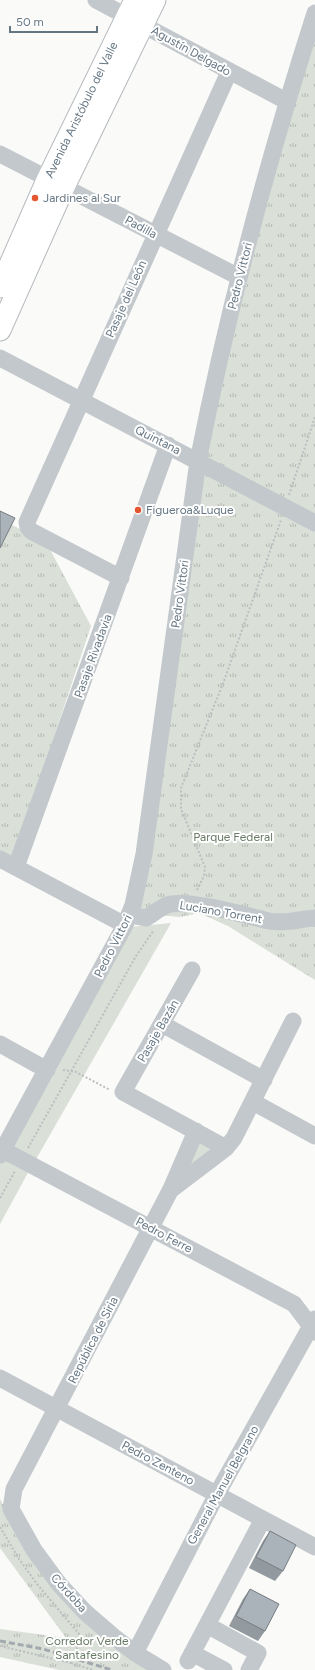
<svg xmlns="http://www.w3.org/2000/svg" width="315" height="1670" font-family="Figtree,sans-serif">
<defs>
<pattern id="park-tufts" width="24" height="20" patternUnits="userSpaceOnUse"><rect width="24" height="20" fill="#dadfd7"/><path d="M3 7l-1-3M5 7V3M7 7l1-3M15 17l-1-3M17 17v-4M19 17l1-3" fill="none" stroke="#b4b9b4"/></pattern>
</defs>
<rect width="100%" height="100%" fill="#fafaf8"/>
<path fill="#dadfd7" d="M171,923L35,1161L8,1147L129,927Z
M197,1132L225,1148L175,1182Z
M3,1155L30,1169L0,1224V1161Z"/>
<path fill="url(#park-tufts)" d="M315,27V980L228,926L199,913L180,917L135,913L206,445L245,279Z
M10,524L46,542L91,626L13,859L0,852V546Z
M0,1499L26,1546L153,1670H59L0,1657V1629L66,1638L0,1548Z"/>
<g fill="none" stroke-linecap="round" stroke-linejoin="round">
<defs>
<g id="major">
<path id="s1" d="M0,287L48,178L135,0"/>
<path d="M0,330L64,187L155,0"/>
</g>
</defs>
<use href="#major" stroke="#b5babe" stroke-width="23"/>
<path stroke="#bbbfc2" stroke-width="2" stroke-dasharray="2 2" stroke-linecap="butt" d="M289,495L315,417
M197,890L204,876L205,867L181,809V788L224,681L281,520
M63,1070L76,1072L110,1090
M28,1148L136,956L154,930
M0,1198L15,1171
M0,1527L19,1559L37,1584L79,1634L81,1639L71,1663L0,1646
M71,1663L93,1670"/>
<path stroke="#c3c8cc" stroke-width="17" d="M96,0L286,101
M0,154L239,277
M0,358L315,523
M121,578L31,531L28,527L27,522L229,72
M0,859L125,925
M16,867L168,445
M130,915L146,918C153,914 160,908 167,905C186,898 248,916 269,921C285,924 300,919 315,918
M192,970L123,1092L226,1148
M162,1024L264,1080
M0,1044L47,1070
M253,1102L315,1136
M3,1150L294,1304L315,1332
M0,1155L125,925L133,905L144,854L198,461C228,309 268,159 315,13
M172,1189L226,1148L234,1138L293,1021
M0,1378L315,1547
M207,1625L258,1653L249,1670
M135,1653L217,1494L315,1319
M192,1653L224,1670
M188,1661L263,1519
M163,1670L135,1653L114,1637L85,1612L59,1584L34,1550L11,1509L14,1489L171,1189L196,1131"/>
<use href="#major" stroke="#fff" stroke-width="21"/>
<path stroke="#a2aab0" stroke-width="3" stroke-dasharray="6 3" stroke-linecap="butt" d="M0,1641L43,1649L112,1670"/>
</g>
<path fill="#929a9f" d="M270,1531L283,1571L275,1581L249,1568L263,1541Z
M250,1589L265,1631L258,1641L229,1626L243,1599Z"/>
<path fill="#aab3b9" stroke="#777d82" d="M0,511L15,518L0,548Z
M270,1531L296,1545L283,1571L256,1557Z
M250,1589L279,1604L265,1631L236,1616Z"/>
<g fill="#e4572e" stroke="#fff" stroke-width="1.5">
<circle cx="35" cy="198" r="4"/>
<circle cx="138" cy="510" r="4"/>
</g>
<g text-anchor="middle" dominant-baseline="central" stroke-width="4" stroke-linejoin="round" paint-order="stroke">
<g font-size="12" fill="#657683" stroke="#fff">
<text transform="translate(191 51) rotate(29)">Agustín Delgado</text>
<text stroke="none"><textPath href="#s1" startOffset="195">Avenida Aristóbulo del Valle</textPath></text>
<text transform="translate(141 227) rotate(28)">Padilla</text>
<text transform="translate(240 276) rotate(-76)">Pedro Vittori</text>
<text transform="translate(126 299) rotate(-66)">Pasaje del León</text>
<text transform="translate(158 440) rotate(27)">Quintana</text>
<text transform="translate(180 594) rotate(-82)">Pedro Vittori</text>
<text transform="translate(93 656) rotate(-70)">Pasaje Rivadavia</text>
<text transform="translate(221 912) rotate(10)">Luciano Torrent</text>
<text transform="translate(113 946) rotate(-63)">Pedro Vittori</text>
<text transform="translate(158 1031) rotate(-60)">Pasaje Bazán</text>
<text transform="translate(164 1235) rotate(28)">Pedro Ferre</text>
<text transform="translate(93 1340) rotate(-63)">República de Siria</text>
<text transform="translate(158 1463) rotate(28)">Pedro Zenteno</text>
<text transform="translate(223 1485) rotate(-61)">General Manuel Belgrano</text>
<text transform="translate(69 1593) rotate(48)">Córdoba</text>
</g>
<g font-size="12" fill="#657683" stroke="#fff" text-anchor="start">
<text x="43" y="198">Jardines al Sur</text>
<text x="146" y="510">Figueroa&amp;Luque</text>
</g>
<g font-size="12" fill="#687a64" stroke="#fff">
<text x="233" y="837">Parque Federal</text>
<text x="87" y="1641">Corredor Verde<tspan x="87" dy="14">Santafesino</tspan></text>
</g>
</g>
<path d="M10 26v6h87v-6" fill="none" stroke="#657683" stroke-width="2"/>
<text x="16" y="26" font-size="12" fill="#657683" stroke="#ffffff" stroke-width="3" paint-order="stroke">50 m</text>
</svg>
